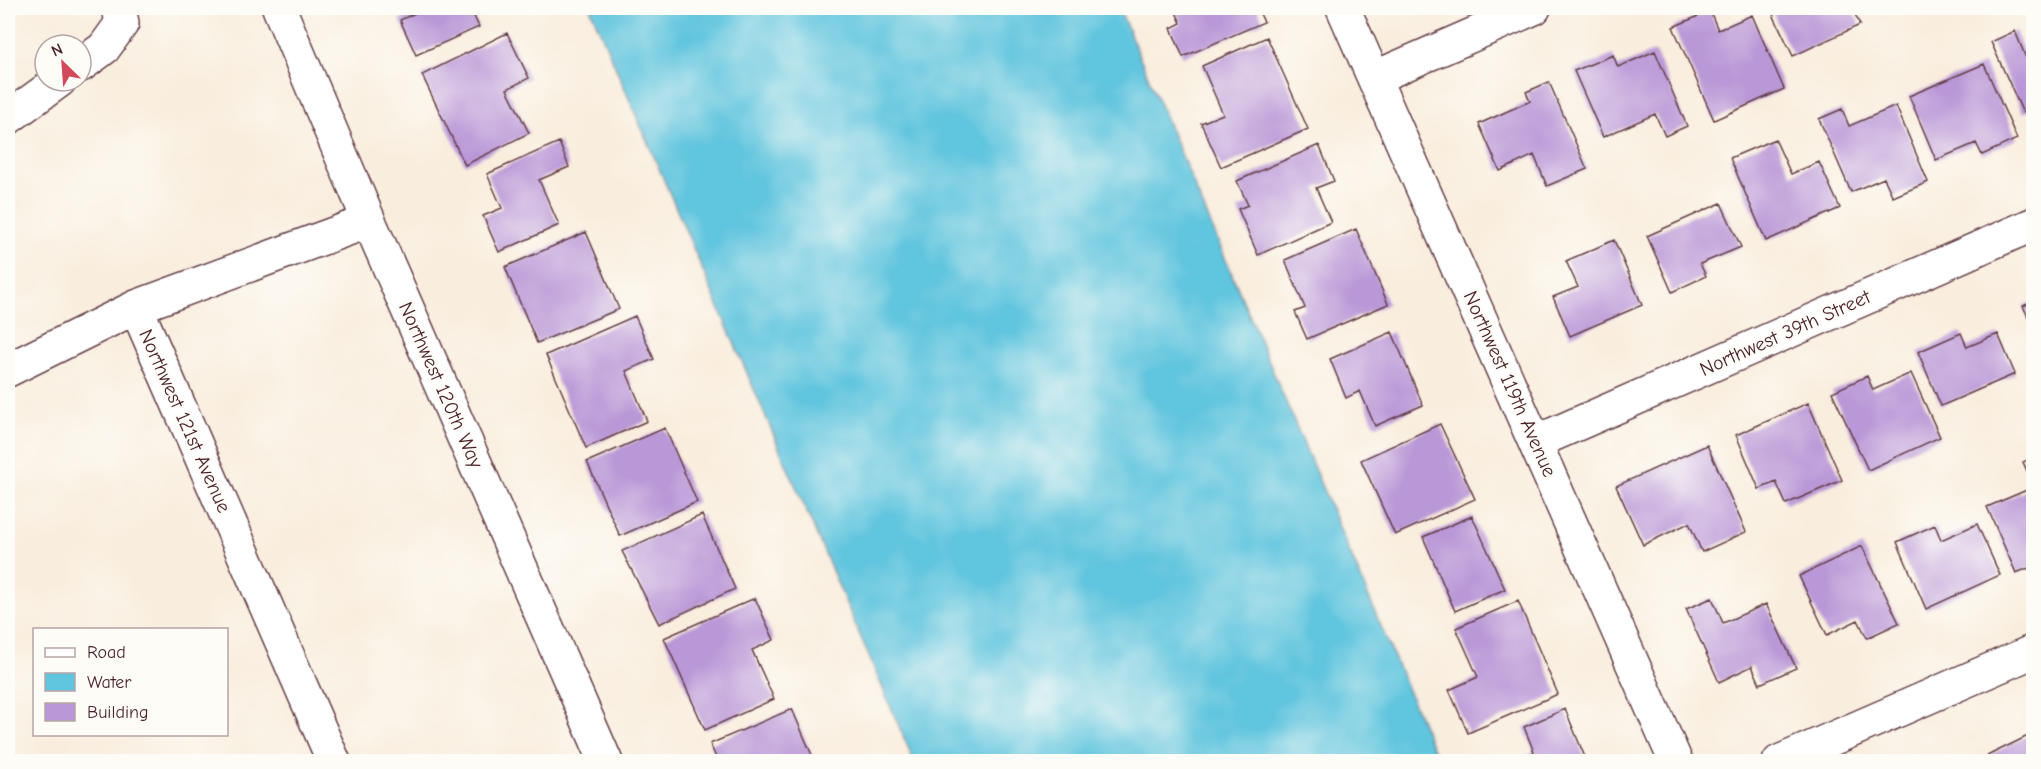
<svg xmlns="http://www.w3.org/2000/svg" width="2041" height="769" font-family="'Comic Neue',sans-serif">
<rect width="100%" height="100%" fill="#fdfcf7"/>
<filter id="ink" filterUnits="userSpaceOnUse"><feTurbulence type="fractalNoise" baseFrequency=".0167" numOctaves="2"/><feDisplacementMap in="SourceGraphic" scale="12" xChannelSelector="R" yChannelSelector="G"/><feConvolveMatrix kernelMatrix="1 2 1 2 8 2 1 2 1" color-interpolation-filters="sRGB"/></filter>
<filter id="wash" filterUnits="userSpaceOnUse"><feTurbulence type="fractalNoise" baseFrequency=".008" numOctaves="4" result="noise"/><feDisplacementMap in="SourceGraphic" scale="24" xChannelSelector="R" yChannelSelector="G"/><feGaussianBlur stdDeviation="1.35" result="paint"/><feColorMatrix in="noise" values="0 0 0 0 0 0 0 0 0 0 0 0 0 0 0 0 0 1.4 0 .05"/><feComposite in="paint" operator="in"/></filter>
<g filter="url(#wash)">
<rect width="100%" height="100%" fill="#f9eddd"/>
<path fill="#60c5de" stroke="#557284" stroke-width="1.5" d="M590,8H1119L1438,761H914Z"/>
<g id="blocks">
<path fill="#ba97d7" d="M413,8H470L479,27L416,55L400,20L415,13Z
M1174,8H1257L1264,22L1183,57L1171,28L1181,23Z
M1770,8H1852L1860,25L1793,56Z
M1710,11L1718,30L1752,15L1784,89L1714,120L1673,27Z
M2015,31L2026,58L2034,54V108L2023,113L1991,42Z
M507,33L529,78L507,89L529,133L465,165L422,75Z
M1267,37L1308,129L1221,167L1201,123L1223,114L1202,66Z
M1655,51L1687,126L1665,136L1655,114L1603,137L1574,71L1613,55L1618,67Z
M1984,64L2017,139L1982,155L1976,143L1936,160L1909,96Z
M1549,82L1587,169L1547,186L1534,155L1500,171L1479,124L1530,101L1526,92Z
M1896,106L1928,182L1893,197L1884,178L1851,192L1819,119L1842,109L1849,126Z
M1775,139L1791,174L1819,162L1840,208L1766,241L1730,158Z
M559,142L569,167L539,180L559,225L499,252L483,216L502,208L487,174Z
M1319,145L1334,181L1316,188L1331,222L1258,255L1238,209L1248,205L1237,181Z
M1721,203L1741,247L1700,264L1706,276L1672,292L1647,236Z
M1356,229L1388,304L1307,339L1295,312L1305,308L1285,260Z
M586,232L619,309L537,343L505,267Z
M1614,240L1642,305L1570,336L1553,297L1578,287L1566,261Z
M2034,301V330L2023,306Z
M635,316L654,359L626,371L647,421L586,448L546,355Z
M1392,332L1423,405L1375,426L1360,391L1346,398L1330,359Z
M1961,333L1967,347L1998,334L2015,374L1941,406L1918,352Z
M1911,373L1940,437L1868,470L1832,392L1867,376L1873,390Z
M1808,403L1842,480L1786,504L1776,482L1759,489L1736,435Z
M1440,424L1475,499L1395,535L1361,460Z
M665,428L697,502L620,536L587,462Z
M1707,445L1746,532L1702,552L1689,523L1643,545L1616,486Z
M2034,457V486L2023,462Z
M2034,487V566L2016,573L1987,507Z
M702,515L735,589L659,624L622,551Z
M1472,516L1505,589L1455,611L1423,537Z
M1977,524L2000,575L1926,609L1897,542L1935,525L1941,540Z
M1862,546L1899,623L1867,638L1858,620L1827,635L1799,576Z
M755,598L774,640L752,650L774,699L705,730L664,638Z
M1712,598L1723,623L1766,604L1796,668L1760,684L1752,666L1719,682L1686,609Z
M1518,601L1558,694L1468,733L1449,690L1478,677L1456,628Z
M792,709L815,762H718L710,744Z
M1565,709L1587,762H1513L1534,752L1524,727Z
M2034,733V762H1989L1987,756Z"/>
</g>
</g>
<g filter="url(#ink)">
<use href="#blocks" fill-opacity="0" stroke="#643e46" stroke-width="1.5"/>
<g fill="none" stroke-linecap="round" stroke-linejoin="round">
<defs>
<path id="minor" d="M279,8L369,221L606,762
M1343,8L1676,762
M81,65L104,48L122,23L119,8
M1374,78L1534,8
M8,118L59,81
M8,370L136,307
M1536,442L2034,224
M334,762L136,307L369,221
M1779,762L2034,651"/>
</defs>
<use href="#minor" stroke="#643e46" stroke-width="36"/>
<use href="#minor" stroke="#fff" stroke-width="33"/>
</g>
</g>
<g text-anchor="middle" dominant-baseline="central" stroke-width="5" stroke-linejoin="round" paint-order="stroke">
<g font-size="20" fill="#4a1f2b" stroke="#fdfcf7">
<text transform="translate(1785 333) rotate(-24)">Northwest 39th Street</text>
<text transform="translate(1510 384) rotate(66)">Northwest 119th Avenue</text>
<text transform="translate(441 385) rotate(66)">Northwest 120th Way</text>
<text transform="translate(185 421) rotate(66)">Northwest 121st Avenue</text>
</g>
</g>
<rect width="2041" height="769" fill="none" stroke="#fdfcf7" stroke-width="30"/>
<rect x="33" y="628" width="195" height="108" fill="#fdfcf7" stroke="#b5a4a5" stroke-width="1.5"/>
<rect x="45" y="648" width="30" height="9" fill="#ffffff" stroke="#b5a4a5" stroke-width="1.5"/>
<text x="87" y="658" font-size="18" fill="#4a1f2b">Road</text>
<rect x="45" y="673" width="30" height="18" fill="#60c5de" stroke="#b5a4a5" stroke-width="1.5"/>
<text x="87" y="688" font-size="18" fill="#4a1f2b">Water</text>
<rect x="45" y="703" width="30" height="18" fill="#ba97d7" stroke="#b5a4a5" stroke-width="1.5"/>
<text x="87" y="718" font-size="18" fill="#4a1f2b">Building</text>
<g transform="translate(63 63) rotate(335)"><circle r="28" fill="#fdfcf7" stroke="#b5a4a5" stroke-width="1.5"/>
<path d="M0-4.5L10 22L0 15L-10 22Z" fill="#d1495b"/>
<text y="-9" font-size="16" font-weight="bold" text-anchor="middle" fill="#4a1f2b">N</text>
</g>
</svg>
